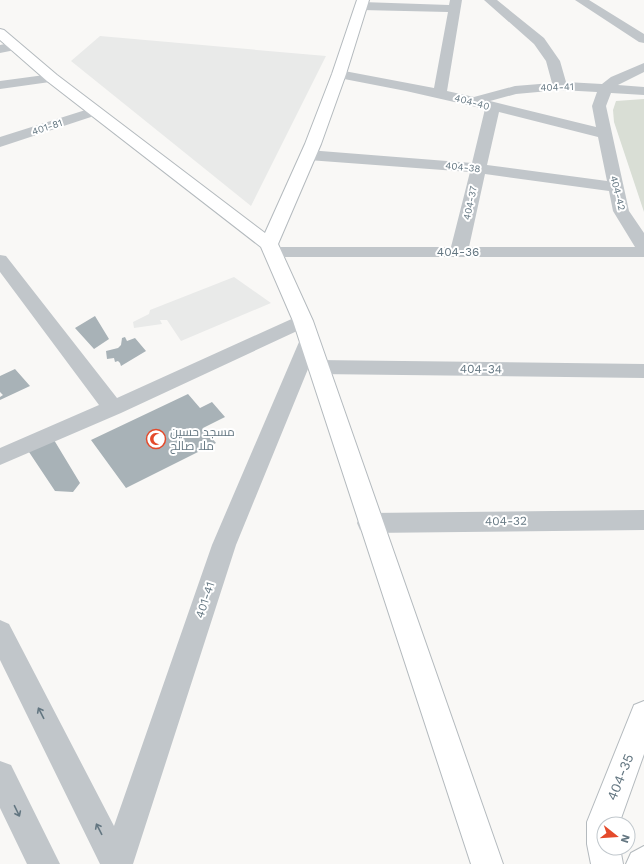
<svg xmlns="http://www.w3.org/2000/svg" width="644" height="864" font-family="'Work Sans',Cairo,sans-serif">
<rect width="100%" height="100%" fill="#f9f8f6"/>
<path fill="#e9eae9" d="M100,36L326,56L251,206L71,61Z
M234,277L271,303L181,341L167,320H160L162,324L134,328L133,322L149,314L150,310Z"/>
<path fill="#d9ded5" d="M644,99V212L614,122L613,110L616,101Z"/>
<path fill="#a8b2b7" d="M95,316L109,339L94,349L75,328Z
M125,337L127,341L135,338L146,351L121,366L120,363L118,361L115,362L114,358L107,359L106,351L118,348L121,345L122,338Z
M15,369L30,386L0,400V397L3,395L0,392V376Z
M188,394L200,408L212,402L225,417L203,428L216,443L126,488L91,440Z
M54,440L80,483L73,492L55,491L27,449Z"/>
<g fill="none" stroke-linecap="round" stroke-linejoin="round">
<defs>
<path id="secondary" d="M357,0H369L346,74L321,144L278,244L313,321L503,864H471L293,321L261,247L47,81L0,40V29L4,30L57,75L265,233L305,144L332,74Z
M644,701V754L619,824H604V848H620L623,864H591L587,844V822L634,705Z
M644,846V864H626L631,853Z"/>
</defs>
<use href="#secondary" stroke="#b4babe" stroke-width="2"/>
<path fill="#c1c6ca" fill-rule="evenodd" d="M450,0H462L447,91L474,97L515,86L552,83L546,61L534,44L484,0H497L544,38L560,61L566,82L602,84L611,77L644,63V72L618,85L644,87V95L611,93L606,106L629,211L644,233V257H272L266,256L263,252L266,248L272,247H451L470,172L308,160L303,158L300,155L303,152L308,150L472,163L485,109L406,91L339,78L334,77L332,74L334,71L339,70L434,88L448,12L362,10L358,9L356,6L358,3L362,2L449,5ZM560,90L597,92L592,106L596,127L490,101L516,94ZM499,112L598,137L607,181L487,165ZM485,174L609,191L613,211L635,247H469Z
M575,0H589L644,34V43L639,42Z
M15,42L20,43L21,46L20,49L0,53V45Z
M52,74L57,75L59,78L57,81L0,89V81Z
M95,107L100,108L102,111L100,114L0,147V137Z
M0,255L6,256L117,398L296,317L303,315L310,317L313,321L310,325L121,413L0,465V448L99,405L0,272Z
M309,335L316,337L319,342L311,362L317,360L644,364V378L317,374L310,372L308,369L236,545L133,864H100L0,660V620L9,624L114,826L212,545L299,342L302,337Z
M644,510V530L369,533L360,530L357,523L360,516L369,513Z
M0,761L11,765L60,864H27L0,808Z"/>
<use href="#secondary" fill="#fff" fill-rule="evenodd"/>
</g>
<defs><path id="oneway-shaft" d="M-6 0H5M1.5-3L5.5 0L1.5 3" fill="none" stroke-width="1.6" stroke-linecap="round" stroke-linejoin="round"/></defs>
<g stroke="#637681">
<use href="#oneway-shaft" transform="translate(41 713) rotate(-117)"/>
<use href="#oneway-shaft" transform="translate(17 811) rotate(64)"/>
<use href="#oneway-shaft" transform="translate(99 829) rotate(-117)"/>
</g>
<defs>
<symbol id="mosque-ring" viewBox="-11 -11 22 22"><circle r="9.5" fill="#fff" stroke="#e44a2b" stroke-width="1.5"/><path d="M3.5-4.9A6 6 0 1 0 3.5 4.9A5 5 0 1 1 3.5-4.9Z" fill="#e44a2b"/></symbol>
</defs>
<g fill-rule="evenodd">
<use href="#mosque-ring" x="145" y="428" width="22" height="22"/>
</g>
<g text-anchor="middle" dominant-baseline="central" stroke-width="4" stroke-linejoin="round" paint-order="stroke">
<g font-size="10" fill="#637681" stroke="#fff">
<text transform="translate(557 87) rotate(-2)">404-41</text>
<text transform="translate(472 102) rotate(15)">404-40</text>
<text transform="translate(47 127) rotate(-18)">401-81</text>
<text transform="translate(463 167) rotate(6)">404-38</text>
<text transform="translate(618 193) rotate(76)">404-42</text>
<text transform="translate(470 203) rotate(-78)">404-37</text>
</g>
<g font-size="12" fill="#637681" stroke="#fff">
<text x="458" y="252">404-36</text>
<text transform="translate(481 369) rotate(1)">404-34</text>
<text transform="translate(506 521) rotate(-1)">404-32</text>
<text transform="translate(205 600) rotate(-72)">401-41</text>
</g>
<g font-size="12" fill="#637681" stroke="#fff" text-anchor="start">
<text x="170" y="432">مسجد حسین<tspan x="170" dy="14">ملا صالح</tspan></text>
</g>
<g font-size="14" fill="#637681" stroke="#fff">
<text transform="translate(620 777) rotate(-68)">404-35</text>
</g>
</g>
<g transform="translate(616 836) rotate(107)"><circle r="19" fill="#ffffff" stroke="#c1c8cd"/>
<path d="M0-3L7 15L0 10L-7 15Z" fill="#e44a2b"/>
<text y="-6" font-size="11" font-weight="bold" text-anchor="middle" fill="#637681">N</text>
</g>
</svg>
